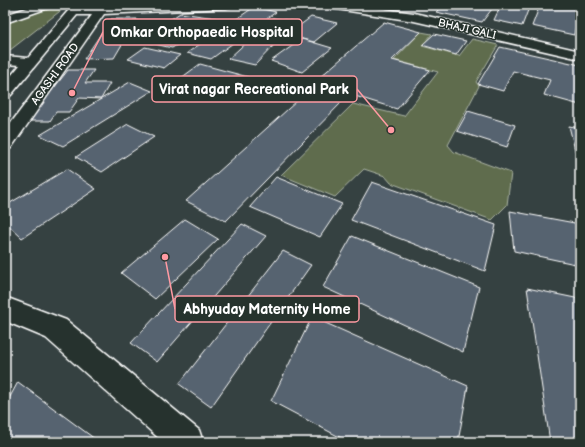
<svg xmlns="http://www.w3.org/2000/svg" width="585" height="447" font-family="'Balsamiq Sans',sans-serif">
<rect width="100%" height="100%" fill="#354141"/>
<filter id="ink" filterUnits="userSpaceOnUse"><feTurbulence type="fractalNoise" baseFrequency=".025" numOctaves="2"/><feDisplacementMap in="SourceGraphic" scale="8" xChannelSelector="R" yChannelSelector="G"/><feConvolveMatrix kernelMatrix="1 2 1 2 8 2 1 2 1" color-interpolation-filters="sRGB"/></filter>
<g filter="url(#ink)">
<path fill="#5e6c4d" stroke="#aeb6a6" d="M53,5H68L5,54V21Z
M421,32L432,34L422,46L459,56L472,39L498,45L476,82L479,86L448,145L454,152L511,173L507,205L492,220L391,183L385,176L364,169L335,197L281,175L353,104L404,116L438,72L394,60Z"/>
<path fill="#576370" stroke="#fff" d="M417,5H440L436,9Z
M443,5H495L482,22L436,12Z
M501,5H530L522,26L494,20Z
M540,5H580L574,35L532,26Z
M254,7L276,12L211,59L187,53Z
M180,13L216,18L203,30L165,23Z
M311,17L337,23L314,42L287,35Z
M273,18L296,22L255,65L228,59Z
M111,19H137L114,58L84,59Z
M384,22L421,32L392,60L430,70L397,109L313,83Z
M159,34L185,40L172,48L146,42Z
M434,34L466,41L456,55L422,45Z
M302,39L332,48L302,72L271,61Z
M145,47L180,55L164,68L128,59Z
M500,47L580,65V105L544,95L550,80L513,71L503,91L478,84Z
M200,64L248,77L224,99L210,95L216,90L193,83L187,88L173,84Z
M68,70H94L85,83H110L101,99L79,98L69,112H56L50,121H28Z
M130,82L152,91L63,146L40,135Z
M308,91L342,102L226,221L186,201Z
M468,111L515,125L507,147L457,131Z
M128,124L154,137L102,172L76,157Z
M569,126L580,128V170Z
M67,169L96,189L22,238L5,222V206Z
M276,177L342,204L320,237L250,207Z
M372,182L496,225L485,271L351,220Z
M510,211L580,224V265L514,251Z
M185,219L218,239L155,299L121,273Z
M242,224L266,236L157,362L131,343Z
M352,236L479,287L463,352L323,287Z
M283,251L311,265L211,407L179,384Z
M527,288L580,299V442H550Z
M312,317L468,386L458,442H349L271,401Z
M18,382L99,442H5V406Z"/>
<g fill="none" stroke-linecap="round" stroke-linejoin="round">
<defs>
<path id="minor" d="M36,5H53L51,7L5,23V15Z
M73,5H85L82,8L97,7L99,5H111L109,7L152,5H232L230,7L226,8L104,14L11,148L5,150V131L92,15H77L11,95L5,97V83L20,65L5,64V56L28,58Z
M324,5H354L414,13L580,51V59L414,21L330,8L326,7Z
M5,297L66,320L199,430L203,442H163L46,338L5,321Z"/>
</defs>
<use href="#minor" stroke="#fff" stroke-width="3"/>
<use href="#minor" fill="#26332d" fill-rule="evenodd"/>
</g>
</g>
<g text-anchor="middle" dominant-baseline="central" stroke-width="3" stroke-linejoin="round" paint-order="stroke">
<g font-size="11" fill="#fff" stroke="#26332d">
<text transform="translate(467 29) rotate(13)">BHAJI GALI</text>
<text transform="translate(55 74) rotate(-54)">AGASHI ROAD</text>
</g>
</g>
<path fill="none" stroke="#ff9aa2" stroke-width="1.5" d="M72 93L103 32M391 130L357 89M165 257L175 309"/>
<g fill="#ff9aa2" stroke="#26332d" stroke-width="1.5">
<circle cx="72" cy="93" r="4"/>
<circle cx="391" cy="130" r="4"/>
<circle cx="165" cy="257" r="4"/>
</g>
<g fill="#26332d" stroke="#ff9aa2" stroke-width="1.5">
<rect x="103" y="19" width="199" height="26" rx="4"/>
<rect x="152" y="76" width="205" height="26" rx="4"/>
<rect x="175" y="296" width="184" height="26" rx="4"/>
</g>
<g font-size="14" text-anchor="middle" font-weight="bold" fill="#fff">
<text x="202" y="37">Omkar Orthopaedic Hospital</text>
<text x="254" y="94">Virat nagar Recreational Park</text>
<text x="267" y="314">Abhyuday Maternity Home</text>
</g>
<rect width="585" height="447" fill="none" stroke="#26332d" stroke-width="20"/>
<rect x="10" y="10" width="565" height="427" fill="none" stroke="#fff" stroke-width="1.5" filter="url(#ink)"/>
</svg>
